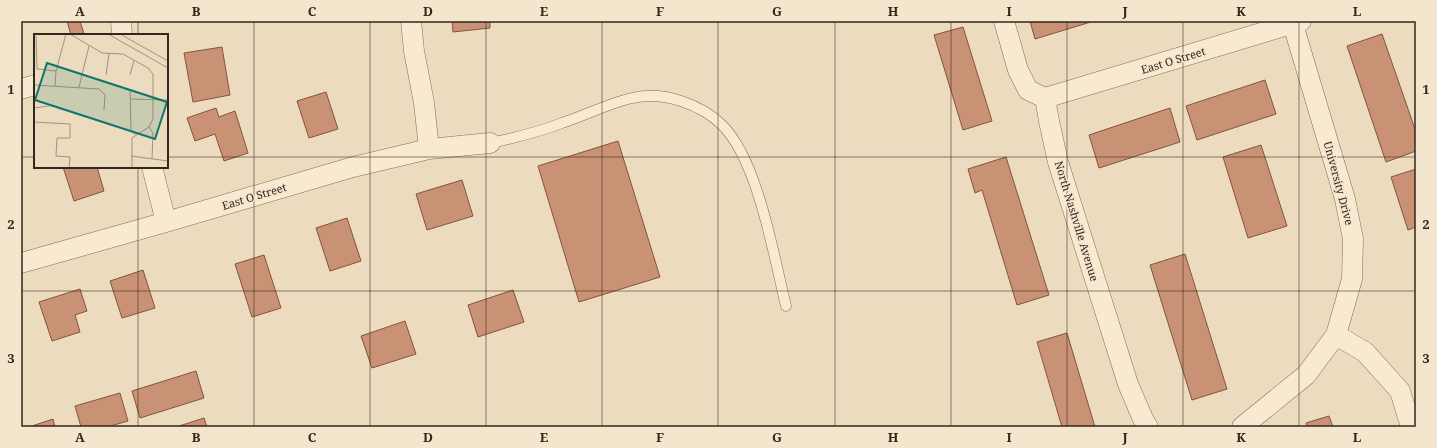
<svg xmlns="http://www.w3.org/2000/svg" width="1437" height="448" font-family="'Noto Serif',serif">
<rect width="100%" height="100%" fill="#ecdbbe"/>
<path fill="#ca9274" stroke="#82543e" d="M67,21H80L84,34L71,35Z
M452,21H490V28L453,32Z
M1030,21H1094L1035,39Z
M963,27L992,121L963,130L934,35Z
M1382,34L1416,132V151L1386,162L1347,46Z
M222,47L230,95L193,102L184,53Z
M1265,80L1276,114L1197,140L1186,106Z
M326,92L338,129L309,138L297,101Z
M216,108L219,117L235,111L248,153L224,161L215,134L195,141L187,118Z
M1170,108L1180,142L1099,168L1089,135Z
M618,141L660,277L579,302L538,166Z
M1261,145L1287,226L1248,238L1223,157Z
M1006,157L1049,295L1017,305L982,190L975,193L968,169Z
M63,167H97L104,191L74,201Z
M1416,169V227L1408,230L1391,177Z
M462,180L473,216L427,230L416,194Z
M347,218L361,261L330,271L316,228Z
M1185,254L1227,389L1192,400L1150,265Z
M264,255L281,308L252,317L235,264Z
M143,270L155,308L122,318L110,281Z
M80,289L87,311L75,315L80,332L52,341L39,302Z
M513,290L524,322L478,337L468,305Z
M405,321L416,354L372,368L361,336Z
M1067,333L1095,427H1062L1037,342Z
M196,371L204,398L140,418L132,391Z
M120,393L128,421L107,427H81L75,406Z
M1329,416L1333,427H1307L1306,423Z
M204,418L207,427H176Z
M53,419L55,427H29Z"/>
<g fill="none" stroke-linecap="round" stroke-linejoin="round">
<defs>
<path id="lane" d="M490,143C514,138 539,132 562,123C584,116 605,105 628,99C646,94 663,95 681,101C696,106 711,114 722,125C758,160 774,257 786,306"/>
<path id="street" d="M121,21L122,35
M411,21L414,51L424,103L429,149
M1004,21L1018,70L1028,90L1045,98L1049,121L1058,162L1128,384L1143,419L1148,427
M21,89L35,85
M1045,98L1301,21
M152,167L166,222
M21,263L166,222L353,167L429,149L490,143
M1336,335L1365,352L1400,391L1411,427
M1242,427L1306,375L1336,335L1352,279L1353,239L1345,199L1292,21"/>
</defs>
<use href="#lane" stroke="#846c57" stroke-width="11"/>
<use href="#street" stroke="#846c57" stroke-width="21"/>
<use href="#lane" stroke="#f8e9d0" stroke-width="10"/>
<use href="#street" stroke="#f8e9d0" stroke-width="20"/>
</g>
<path fill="none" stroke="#33261c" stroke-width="1" stroke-opacity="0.55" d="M138,21V35M254,21V427M370,21V427M486,21V427M602,21V427M718,21V427M835,21V427M951,21V427M1067,21V427M1183,21V427M1299,21V427M21,157H35M167,157H1416M138,167V427M21,291H1416"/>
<g text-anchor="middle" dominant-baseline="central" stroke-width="3" stroke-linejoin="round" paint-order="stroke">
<g font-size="11" fill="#33261c" stroke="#f4e6cd">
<text transform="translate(1173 60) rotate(-17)">East O Street</text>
<text transform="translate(1339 183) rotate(75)">University Drive</text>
<text transform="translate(254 196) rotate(-17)">East O Street</text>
<text transform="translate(1077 221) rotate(73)">North Nashville Avenue</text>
</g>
</g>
<g transform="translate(34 34)">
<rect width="134" height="134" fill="#ecdbbe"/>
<path fill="none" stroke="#a1beb4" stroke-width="2" d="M49,134H95"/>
<path fill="none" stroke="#a2937d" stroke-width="1" d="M36,0L68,19L89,20L114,34L119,40V85L115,93L98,104V134M74,0L134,34M86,0L134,27M2,2L3,35L22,37M72,41L75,20M96,41L100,26M0,51L65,55L71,61L70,76M21,52L22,37L32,0M45,53L55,12M96,55L97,95L101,101M97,65L134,66M0,74L15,72M0,88L36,90V104H23L22,122L36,123L35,134M115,93L119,99L118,125M97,122L134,127"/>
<path fill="#0f766e" fill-opacity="0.15" stroke="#0f766e" stroke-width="2" d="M13,29L133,68L121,105L1,66Z"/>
<rect width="134" height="134" fill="none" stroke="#33261c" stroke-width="2"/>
</g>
<rect width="1437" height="448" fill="none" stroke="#f4e6cd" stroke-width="44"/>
<rect x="22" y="22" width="1393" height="404" fill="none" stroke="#33261c" stroke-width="1.5"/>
<g font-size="13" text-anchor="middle" font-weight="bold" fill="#33261c">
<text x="80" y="16">A</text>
<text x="196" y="16">B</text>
<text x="312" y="16">C</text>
<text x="428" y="16">D</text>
<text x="544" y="16">E</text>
<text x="660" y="16">F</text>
<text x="777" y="16">G</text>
<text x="893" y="16">H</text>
<text x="1009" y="16">I</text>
<text x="1125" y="16">J</text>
<text x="1241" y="16">K</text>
<text x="1357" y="16">L</text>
<text x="11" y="94">1</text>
<text x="1426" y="94">1</text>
<text x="11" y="229">2</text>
<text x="1426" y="229">2</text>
<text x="11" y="363">3</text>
<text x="1426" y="363">3</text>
<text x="80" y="442">A</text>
<text x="196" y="442">B</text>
<text x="312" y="442">C</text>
<text x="428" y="442">D</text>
<text x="544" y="442">E</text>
<text x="660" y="442">F</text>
<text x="777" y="442">G</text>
<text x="893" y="442">H</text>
<text x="1009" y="442">I</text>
<text x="1125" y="442">J</text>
<text x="1241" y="442">K</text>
<text x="1357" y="442">L</text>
</g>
</svg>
